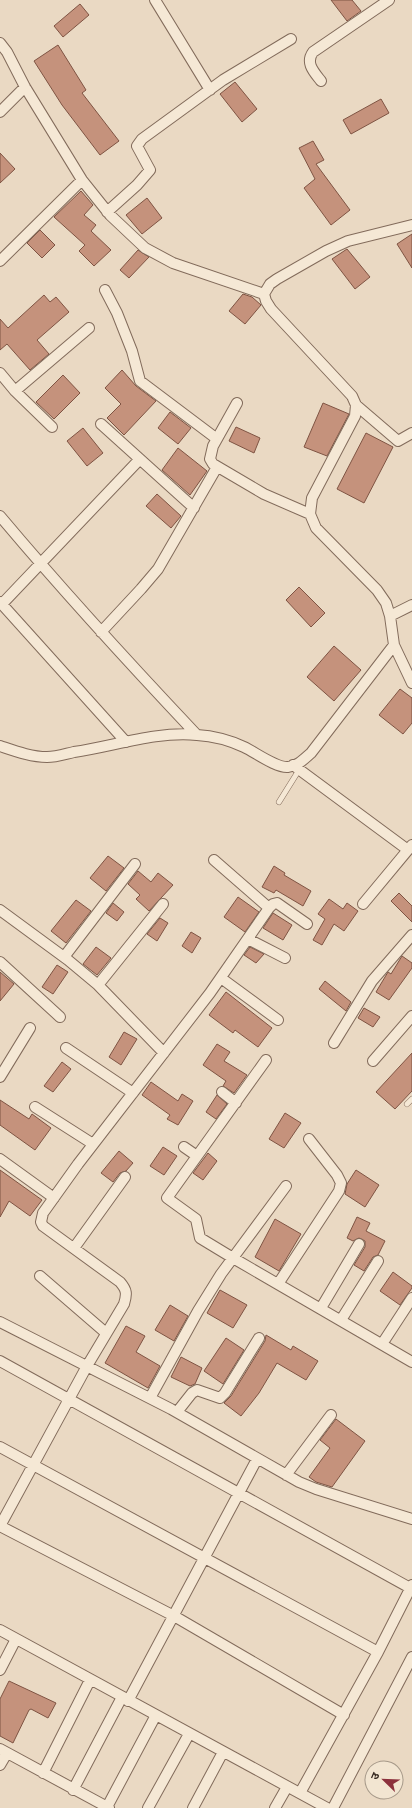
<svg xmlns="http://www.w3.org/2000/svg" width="412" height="1808" font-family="'Zilla Slab','Noto Sans Devanagari',serif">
<rect width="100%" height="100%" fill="#ead9c3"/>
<path fill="#c5927c" stroke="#7f5443" d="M331,0H352L361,11L347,21Z
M80,4L89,15L63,37L54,26Z
M58,45L86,90L82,93L119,141L100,155L62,105L34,61Z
M235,82L257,109L242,122L220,94Z
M381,99L389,113L351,134L343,120Z
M313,141L324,160L316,164L350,210L331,225L304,188L315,179L299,148Z
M0,153L15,169L0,183Z
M81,191L93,205L84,215L96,225L91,231L111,250L94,266L79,251L85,245L54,217Z
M147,198L162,218L142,234L126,215Z
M40,230L55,245L42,258L27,243Z
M412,234V268L397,244Z
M347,249L370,277L355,289L332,259Z
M138,250L149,257L129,278L120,270Z
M243,294L252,297L261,305L245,324L229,311Z
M44,295L50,302L56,297L69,312L37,340L49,354L30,370L7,344L0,350V319L8,328Z
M122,370L136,386L156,401L124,435L107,418L121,404L105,388Z
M63,375L80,393L54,419L36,402Z
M323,403L349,414L327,456L304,447Z
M170,412L191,428L178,444L158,428Z
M236,427L260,438L254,453L229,441Z
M83,428L103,453L87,466L67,441Z
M366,433L393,447L364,503L337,489Z
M178,448L207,471L190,495L162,470Z
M157,494L181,516L171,528L146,506Z
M299,587L325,613L311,627L286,600Z
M334,646L361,670L334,701L307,677Z
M400,689L412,698V723L403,734L379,715Z
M108,856L124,868L106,891L90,878Z
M274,866L285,873L284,875L311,891L303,906L276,890L274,893L262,887Z
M138,871L151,882L158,873L173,885L149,911L136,899L140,895L128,884Z
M399,893L412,906V922L391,901Z
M238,897L259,912L245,932L224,917Z
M329,899L343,909L347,903L358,911L344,931L334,924L322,945L313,940L325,919L318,914Z
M76,900L91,911L66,943L51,931Z
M113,903L124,912L117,921L106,913Z
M273,913L292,925L283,940L263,928Z
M160,918L168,923L157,941L147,934Z
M191,932L201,938L192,953L182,946Z
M96,947L111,958L97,975L83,964Z
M250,947L264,954L256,963L244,955Z
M402,956L412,963V968L389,1000L376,992L388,972L391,974Z
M57,965L68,972L53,994L42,987Z
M0,972L14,984L0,1001Z
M325,981L351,1002L346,1011L319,989Z
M226,992L272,1028L258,1047L235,1030L233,1033L209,1015Z
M364,1008L380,1017L373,1027L358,1018Z
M124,1032L137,1039L121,1065L109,1057Z
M217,1044L230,1052L224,1061L247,1075L234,1093L223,1086L226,1081L203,1065Z
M412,1053V1091L395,1109L376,1092Z
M62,1062L71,1069L53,1092L44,1086Z
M151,1082L178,1101L182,1094L193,1101L178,1125L167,1119L170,1115L142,1095Z
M217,1095L227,1104L216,1119L206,1112Z
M0,1100L29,1119L32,1114L51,1128L35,1150L0,1125Z
M285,1113L301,1123L284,1148L269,1139Z
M163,1147L177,1156L164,1175L150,1166Z
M119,1151L133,1163L126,1171L120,1173L113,1182L101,1173Z
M208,1153L217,1161L203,1180L193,1173Z
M0,1170L42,1200L30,1216L9,1201L0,1217Z
M356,1170L379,1185L365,1207L345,1194L347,1184Z
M357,1217L370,1223L366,1231L385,1241L378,1255L373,1257L364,1271L354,1265L365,1247V1241L359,1238L353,1241L347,1238Z
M275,1219L301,1234L279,1271L255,1257Z
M393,1272L412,1286V1288L400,1305L380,1291Z
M220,1290L247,1305L233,1328L207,1313Z
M170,1305L188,1316L174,1341L155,1330Z
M126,1326L145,1336L136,1352L160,1366L148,1388L105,1363Z
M266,1335L291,1350L293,1346L318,1361L306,1380L277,1363L259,1393L241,1416L224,1403L231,1396L265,1341Z
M226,1338L244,1350L223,1384L204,1371Z
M181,1357L202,1368L195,1384L190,1386L171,1377Z
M336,1419L365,1441L332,1487L316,1482L309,1477L330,1448L320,1440Z
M9,1681L56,1703L48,1718L31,1709L29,1710L13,1743L0,1736V1699Z"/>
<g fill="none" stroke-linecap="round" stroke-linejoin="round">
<defs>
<path id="lane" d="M279,802L299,770
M407,1104L412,1099"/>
<path id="street" d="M155,0L210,90
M0,43L7,52L25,87L82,180L110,215L145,248L173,263L264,294
M321,81C314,72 305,63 313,52L389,0
M0,112L25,87
M107,212L137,185L150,170L137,146L142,139L223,80L291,39
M412,225L348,241L326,251L277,279L270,284L264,294L266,301L271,309L352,396L356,405L355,416L312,498L310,514L316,528L377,590L386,603L390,616L394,645L412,683
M0,261L82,180
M105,290L117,313L132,351L140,381L217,439
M0,373L15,391L52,427
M15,391L89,328
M237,403L213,446L210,459L213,464L264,494L310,514
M356,405L398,441L412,433
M101,424L194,508
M0,516C63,591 129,663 196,734
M0,602L126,742
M2,604L140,459
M390,616L412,605
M101,632L141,589L158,569L217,467
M0,746C15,751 31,757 47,757C56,757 65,754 74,752C115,746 156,731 197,735C214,736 229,740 244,747C255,752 276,768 288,767C298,766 304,759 311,753L394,645
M293,765L408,850
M214,860L269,908
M363,904L412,845
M0,910L68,960L98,985L164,1053
M248,939L285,958
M64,957L135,864
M0,962L60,1017
M221,978L278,1020
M98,985L163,904
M334,1043L372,981L412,935
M66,1048L133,1093
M266,1060L167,1198L196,1219L200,1238L233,1258L412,1362
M373,1061L412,1016
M0,1077L30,1028
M222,1092L236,1103
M35,1107L93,1144
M184,1147L197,1156
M0,1159L54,1198
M74,1248L125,1177
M40,1276L106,1333
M278,1284L339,1191L341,1183L337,1175L309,1139
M321,1308L359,1244
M341,1320L378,1261
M0,1322L171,1409L299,1482L316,1489L412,1519
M382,1344L412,1298
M0,1361L412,1589
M150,1398L198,1311L221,1274L286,1186
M177,1412L192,1393L197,1390L220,1398L225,1393L259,1338
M0,1447L378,1652
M286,1475L331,1415
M0,1526L87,1366L124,1304C127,1294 127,1290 120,1282L43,1226L41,1222L43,1213L78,1164L210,993L269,908L273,904L277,903L307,924
M0,1526L174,1616L344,1715
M0,1630L327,1808
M0,1670L16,1639
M128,1701L257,1459
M0,1749L109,1808
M0,1765L7,1753
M43,1773L90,1680
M73,1790L122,1697
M300,1793L378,1652L412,1585
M107,1807L156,1715
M148,1808L189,1734
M193,1808L223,1752
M275,1808L287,1787
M333,1808L412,1657"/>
</defs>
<use href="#lane" stroke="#826b5b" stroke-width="6"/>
<use href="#street" stroke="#826b5b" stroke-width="12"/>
<use href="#lane" stroke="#f5e8d5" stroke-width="5"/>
<use href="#street" stroke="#f5e8d5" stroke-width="10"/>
</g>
<g transform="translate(384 1780) rotate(293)"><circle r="19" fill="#f2e5d1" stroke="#a69989"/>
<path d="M0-3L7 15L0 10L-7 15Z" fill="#8c313c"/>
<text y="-6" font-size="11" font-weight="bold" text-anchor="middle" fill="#33261e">उ</text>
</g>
</svg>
